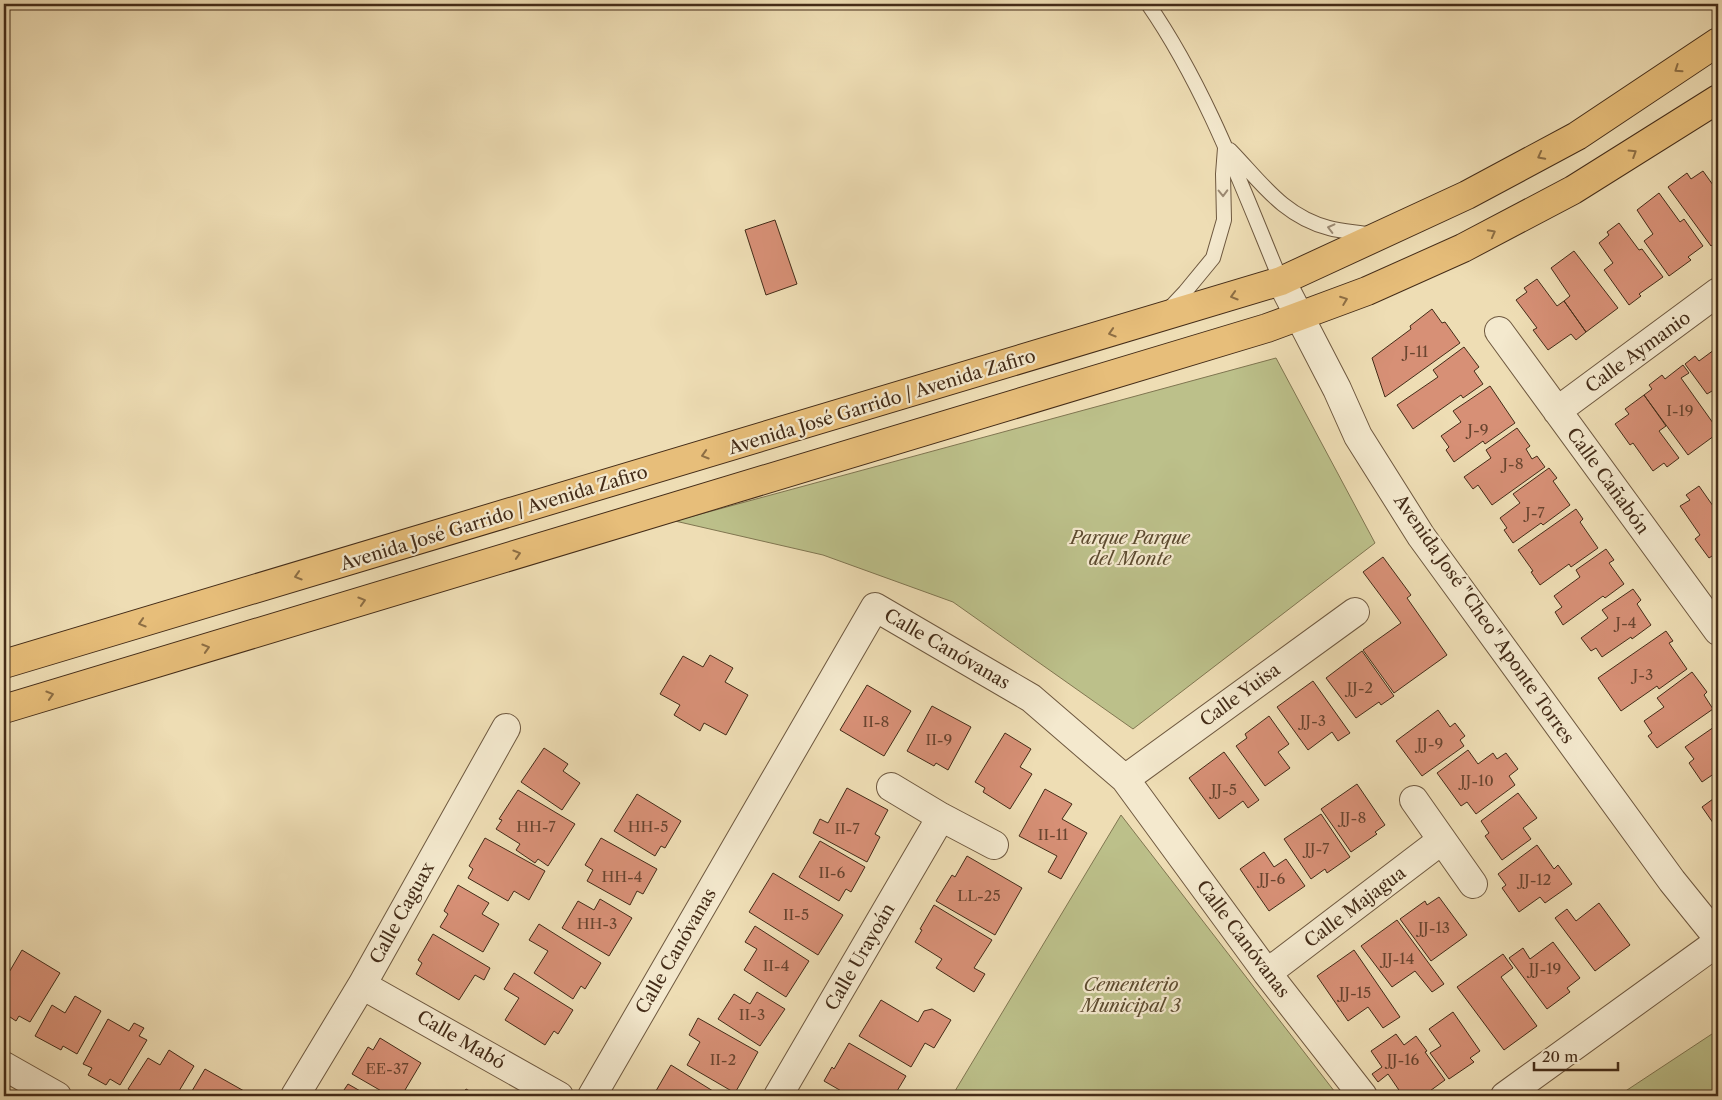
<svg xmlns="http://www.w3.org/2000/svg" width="1722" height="1100" font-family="'Libre Caslon Text',serif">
<rect width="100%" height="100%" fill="#eeddb4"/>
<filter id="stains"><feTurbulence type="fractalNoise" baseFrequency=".004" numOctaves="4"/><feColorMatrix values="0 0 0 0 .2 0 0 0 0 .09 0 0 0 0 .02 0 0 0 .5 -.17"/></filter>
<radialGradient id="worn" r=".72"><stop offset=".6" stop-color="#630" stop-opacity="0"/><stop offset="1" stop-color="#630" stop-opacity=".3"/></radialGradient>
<path fill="#bcc08a" stroke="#807651" d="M1276,358L1375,543L1133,729L953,602L823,555L675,521Z
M1121,815L1338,1096H952Z
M1718,1030V1096H1617H1618Z"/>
<path fill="#d79076" stroke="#442c18" d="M1703,171L1718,192V240L1711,246L1668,187L1687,173L1691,179Z
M1659,193L1680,222L1684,219L1703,246L1688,257L1691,260L1669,276L1644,241L1653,234L1637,210Z
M775,220L797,284L766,295L745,230Z
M1619,223L1639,250L1642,249L1663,277L1639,294L1641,296L1629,305L1604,270L1613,263L1599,243L1609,235L1607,232Z
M1574,251L1618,308L1586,332L1564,301L1570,296L1551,268Z
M1537,279L1557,306L1564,301L1586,332L1576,340L1571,334L1548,350L1533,330L1537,328L1516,300L1527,292L1524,288Z
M1432,309L1442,323L1445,322L1460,343L1385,397L1372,358L1411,329L1410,326Z
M1464,347L1479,367L1474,371L1483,384L1463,398L1461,395L1413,429L1397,405L1438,377L1433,370Z
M1718,347V399L1712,391L1707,394L1685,364L1695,356L1699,361Z
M1683,365L1689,373L1681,378L1718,430V433L1688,455L1644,395L1652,389L1649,385L1662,375L1665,379Z
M1490,386L1515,423L1485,444L1483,441L1454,462L1446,450L1449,447L1441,436L1461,422L1453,411Z
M1644,395L1666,426L1659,431L1679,458L1667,467L1664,463L1653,471L1633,443L1630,445L1615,424L1629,414L1625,409Z
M1517,428L1530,446L1526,449L1532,459L1537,456L1545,467L1492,505L1478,485L1473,489L1464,477L1491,458L1486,450Z
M1549,468L1557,478L1553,481L1570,505L1543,525L1541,523L1513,543L1504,530L1507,528L1500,518L1520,503L1513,494Z
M1699,486L1718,513V552L1709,558L1695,539L1700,535L1680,506L1690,500L1686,495Z
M1576,509L1583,519L1580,522L1598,548L1571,567L1569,564L1540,585L1531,572L1533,571L1518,550Z
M1606,549L1614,560L1609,563L1624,584L1605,598L1603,596L1563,625L1555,612L1562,607L1554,596L1580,577L1576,570Z
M1383,557L1411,595L1407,598L1447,655L1394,693L1363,650L1401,623L1363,572Z
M1633,589L1641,600L1637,604L1651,625L1632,639L1631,637L1602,657L1596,648L1591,651L1581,638L1608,618L1602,610Z
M1666,631L1673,641L1669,643L1687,669L1659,689L1657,686L1621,711L1598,678Z
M1362,651L1394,696L1381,705L1379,702L1356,718L1326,678Z
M710,655L733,668L725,682L748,695L726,735L704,723L700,731L674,715L680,705L660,694L683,656L703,667Z
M1692,672L1707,692L1704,695L1713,709L1657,748L1648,736L1652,733L1644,721L1664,707L1657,698Z
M1313,681L1350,733L1338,741L1332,732L1308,750L1277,707Z
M867,685L911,711L884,756L840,730Z
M932,706L971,727L948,770L936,763L934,766L907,751Z
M1438,710L1450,727L1455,723L1465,736L1460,740L1464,746L1422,776L1396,741Z
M1269,716L1289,744L1278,752L1290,768L1265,786L1236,746L1247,738L1245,734Z
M1718,719V771L1702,782L1689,763L1694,759L1685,747L1714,727L1712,724Z
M1005,733L1031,749L1020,767L1032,774L1010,809L983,792L985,788L975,782Z
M544,748L568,764L563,771L580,783L562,810L521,782Z
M1468,750L1478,764L1493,753L1497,759L1506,753L1518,769L1509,776L1515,785L1476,814L1467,802L1461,806L1437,773Z
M1224,752L1259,800L1248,808L1243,801L1219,819L1189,778Z
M1357,784L1385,825L1375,832L1377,834L1351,852L1321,809Z
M847,788L888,810L875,834L880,837L867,862L813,833L820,819L828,823Z
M1045,789L1072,804L1062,819L1087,833L1061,879L1048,872L1057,856L1019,836Z
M518,790L575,824L548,866L538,859L535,863L516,850L520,844L496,829L502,820L499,819Z
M1518,793L1537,818L1523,828L1531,839L1502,860L1485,836L1489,833L1481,821Z
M637,794L681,821L665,848L661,846L655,856L614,831Z
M1713,799L1717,803L1718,802V830L1702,807Z
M1321,814L1350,857L1327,873L1325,869L1311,879L1284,839Z
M485,838L545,871L529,900L514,891L508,901L468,878L473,869L469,866Z
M601,838L657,869L643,894L637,891L630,905L587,881L593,870L585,865Z
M820,841L865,867L851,892L846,889L839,901L799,877Z
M1537,845L1554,869L1558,865L1572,884L1545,903L1540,897L1519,912L1502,888L1506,885L1498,874Z
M1264,852L1274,867L1286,859L1305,886L1269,911L1240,869Z
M967,856L1022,888L995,935L936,901L952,875L955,877Z
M773,873L843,915L818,955L749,912Z
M458,885L489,903L482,914L499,924L483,952L440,927L448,914L444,911Z
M1439,897L1467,935L1431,961L1400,919L1425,901L1427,905Z
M600,899L632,918L609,956L562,928L578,901L594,910Z
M1599,903L1630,945L1595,971L1555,918L1567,909L1576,921Z
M934,905L992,940L974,968L985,974L974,992L936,968L942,959L915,942L922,930L920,929Z
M1397,920L1444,984L1432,992L1415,971L1392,987L1361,946Z
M539,924L601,963L585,989L581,986L573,999L534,973L548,951L529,940Z
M755,926L809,961L786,997L744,970L757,949L745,942Z
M433,934L490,968L484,980L475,975L459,1000L416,974L422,963L418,960Z
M1553,942L1580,978L1567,988L1570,992L1547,1009L1509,958L1523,948L1530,959Z
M22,950L60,973L30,1022L19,1016L16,1021L4,1013V981Z
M1354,950L1400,1017L1383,1028L1368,1007L1348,1021L1317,976Z
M4,951L9,954L4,962Z
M1503,954L1513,968L1501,977L1537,1026L1504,1050L1457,987Z
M514,973L573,1010L558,1034L554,1031L545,1045L505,1020L519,998L504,989Z
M757,992L785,1009L760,1046L718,1019L734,994L750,1004Z
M75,996L101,1011L77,1054L63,1046L61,1050L35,1036L52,1005L65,1013Z
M881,1000L918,1022L924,1011L932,1009L951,1020L934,1048L925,1043L911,1067L859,1036Z
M1453,1012L1480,1051L1470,1058L1474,1062L1449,1079L1430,1053L1441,1046L1429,1029Z
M698,1018L758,1052L735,1093L687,1065L700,1042L689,1035Z
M108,1019L129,1031L134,1023L144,1028L139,1036L147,1040L120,1085L110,1079L106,1085L88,1075L92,1068L83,1064Z
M1396,1034L1404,1045L1416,1036L1427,1051L1425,1052L1445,1080L1423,1096H1419L1417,1094L1413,1096H1403L1388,1074L1378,1082L1372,1074L1382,1067L1371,1051Z
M380,1038L421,1063L405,1090L416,1096H390L352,1074L368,1047L373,1050Z
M849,1043L906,1076L894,1096H850L824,1081L832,1067L834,1069Z
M169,1050L194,1066L176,1096H141L128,1089L148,1058L160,1065Z
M671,1065L721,1096H653Z
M205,1069L244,1091L241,1096H189Z
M348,1084L369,1096H340Z
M466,1089L479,1096H461Z
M828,1091L836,1096H825Z"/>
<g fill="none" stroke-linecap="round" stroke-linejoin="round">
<defs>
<path id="service" d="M1148,4C1206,88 1242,187 1281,281
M1230,150C1261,182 1283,216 1329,228C1343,232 1358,232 1372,235
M1168,310L1185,292L1213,258L1224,220L1223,174L1225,148"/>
<path id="minor" d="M1499,331L1718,631
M1557,411L1718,292
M1125,779L1355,612
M891,787L941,817L994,845
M1414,800L1473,884
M1267,973L1442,840
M362,985L559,1096
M4,1066L57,1096
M295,1096L362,985L506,728
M592,1096L875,607L1031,698L1125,779L1267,973L1363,1096
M778,1096L941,817
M1505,1096L1718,942"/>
<path id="tertiary" d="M1281,281L1337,389L1358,436L1421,536L1672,881L1718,938"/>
<path id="primary" d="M4,664L1281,281L1467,195L1577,136L1718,42
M4,709L1267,328L1367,291L1463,248L1573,190L1718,99"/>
</defs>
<use href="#service" stroke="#6e583f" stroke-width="16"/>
<use href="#minor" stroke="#6e583f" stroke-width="30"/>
<use href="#tertiary" stroke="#6e583f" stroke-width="30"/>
<use href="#primary" stroke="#442c18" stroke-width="30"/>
<use href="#service" stroke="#f4e9ce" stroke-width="14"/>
<use href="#minor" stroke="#f4e9ce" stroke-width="28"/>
<use href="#tertiary" stroke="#f4e9ce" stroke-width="28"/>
<use href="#primary" stroke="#e7be7a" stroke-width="28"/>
</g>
<defs><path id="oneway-chevron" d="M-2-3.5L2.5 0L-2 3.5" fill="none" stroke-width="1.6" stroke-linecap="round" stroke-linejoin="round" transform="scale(1.25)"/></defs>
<g stroke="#8d6e44">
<use href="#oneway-chevron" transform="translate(1678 69) rotate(146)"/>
<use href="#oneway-chevron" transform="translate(1633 153) rotate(-32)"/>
<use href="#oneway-chevron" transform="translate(1541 156) rotate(152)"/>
<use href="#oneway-chevron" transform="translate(1492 233) rotate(-28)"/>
<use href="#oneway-chevron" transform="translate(1234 296) rotate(163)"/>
<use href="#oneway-chevron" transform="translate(1344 300) rotate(-21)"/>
<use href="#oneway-chevron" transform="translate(1112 333) rotate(163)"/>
<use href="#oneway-chevron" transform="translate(705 455) rotate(163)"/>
<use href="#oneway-chevron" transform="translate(517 554) rotate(-17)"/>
<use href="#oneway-chevron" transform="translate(298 576) rotate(163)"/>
<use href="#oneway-chevron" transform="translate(362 601) rotate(-17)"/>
<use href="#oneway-chevron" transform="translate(142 623) rotate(163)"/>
<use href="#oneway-chevron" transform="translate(206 648) rotate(-17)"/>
<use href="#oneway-chevron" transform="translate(50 695) rotate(-17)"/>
</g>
<g stroke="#9c8a73">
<use href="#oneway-chevron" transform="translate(1223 193) rotate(89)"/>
<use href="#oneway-chevron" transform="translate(1331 228) rotate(-166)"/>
</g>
<g text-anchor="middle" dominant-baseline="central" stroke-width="4.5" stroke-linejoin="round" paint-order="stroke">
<g font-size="15" fill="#694530">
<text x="1416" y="351">J-11</text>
<text x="1680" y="410">I-19</text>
<text x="1478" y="429">J-9</text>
<text x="1513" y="463">J-8</text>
<text x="1535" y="512">J-7</text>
<text x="1626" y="622">J-4</text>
<text x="1643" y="674">J-3</text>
<text x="1360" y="687">JJ-2</text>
<text x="1313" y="720">JJ-3</text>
<text x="876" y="721">II-8</text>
<text x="939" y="739">II-9</text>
<text x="1430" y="743">JJ-9</text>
<text x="1477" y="780">JJ-10</text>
<text x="1224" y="789">JJ-5</text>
<text x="1353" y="817">JJ-8</text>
<text x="536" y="826">HH-7</text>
<text x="648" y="826">HH-5</text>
<text x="847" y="828">II-7</text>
<text x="1053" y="834">II-11</text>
<text x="1317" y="848">JJ-7</text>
<text x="832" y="872">II-6</text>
<text x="622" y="876">HH-4</text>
<text x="1272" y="878">JJ-6</text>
<text x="1535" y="879">JJ-12</text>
<text x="979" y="895">LL-25</text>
<text x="796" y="914">II-5</text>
<text x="597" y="923">HH-3</text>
<text x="1434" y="927">JJ-13</text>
<text x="1398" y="958">JJ-14</text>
<text x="776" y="965">II-4</text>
<text x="1545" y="968">JJ-19</text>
<text x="1355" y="992">JJ-15</text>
<text x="752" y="1014">II-3</text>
<text x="723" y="1059">II-2</text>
<text x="1403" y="1059">JJ-16</text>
<text x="387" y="1068">EE-37</text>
</g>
<g font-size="18" fill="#442c18" stroke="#f4e9ce">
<text transform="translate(1638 352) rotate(-36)">Calle Aymanio</text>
<text transform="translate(882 402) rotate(-17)">Avenida José Garrido / Avenida Zafiro</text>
<text transform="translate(1608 481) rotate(54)">Calle Cañabón</text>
<text transform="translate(494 518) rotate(-17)">Avenida José Garrido / Avenida Zafiro</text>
<text transform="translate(1484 619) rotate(55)">Avenida José "Cheo" Aponte Torres</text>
<text transform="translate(947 649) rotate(30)">Calle Canóvanas</text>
<text transform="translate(1240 695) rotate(-36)">Calle Yuisa</text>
<text transform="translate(1355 907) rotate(-37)">Calle Majagua</text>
<text transform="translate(402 913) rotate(-61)">Calle Caguax</text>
<text transform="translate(1243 939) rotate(53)">Calle Canóvanas</text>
<text transform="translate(676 951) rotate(-60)">Calle Canóvanas</text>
<text transform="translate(860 957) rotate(-60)">Calle Urayoán</text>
<text transform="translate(461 1040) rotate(30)">Calle Mabó</text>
</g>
<g font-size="18" font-style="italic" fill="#5c4a2f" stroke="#f4e9ce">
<text x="1130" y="538">Parque Parque<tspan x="1130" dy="21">del Monte</tspan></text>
<text x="1131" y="985">Cementerio<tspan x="1131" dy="21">Municipal 3</tspan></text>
</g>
</g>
<rect width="1722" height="1100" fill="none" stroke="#eeddb4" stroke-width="20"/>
<rect x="5" y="5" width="1712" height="1090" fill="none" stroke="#442c18" stroke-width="2.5"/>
<rect x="10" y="10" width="1702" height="1080" fill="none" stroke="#442c18"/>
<path d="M1534 1062v8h84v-8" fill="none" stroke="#442c18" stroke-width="2.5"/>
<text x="1542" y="1062" font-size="15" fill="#442c18" stroke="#f4e9ce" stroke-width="4" paint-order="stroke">20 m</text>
<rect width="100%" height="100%" filter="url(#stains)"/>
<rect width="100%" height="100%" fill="url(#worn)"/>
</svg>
